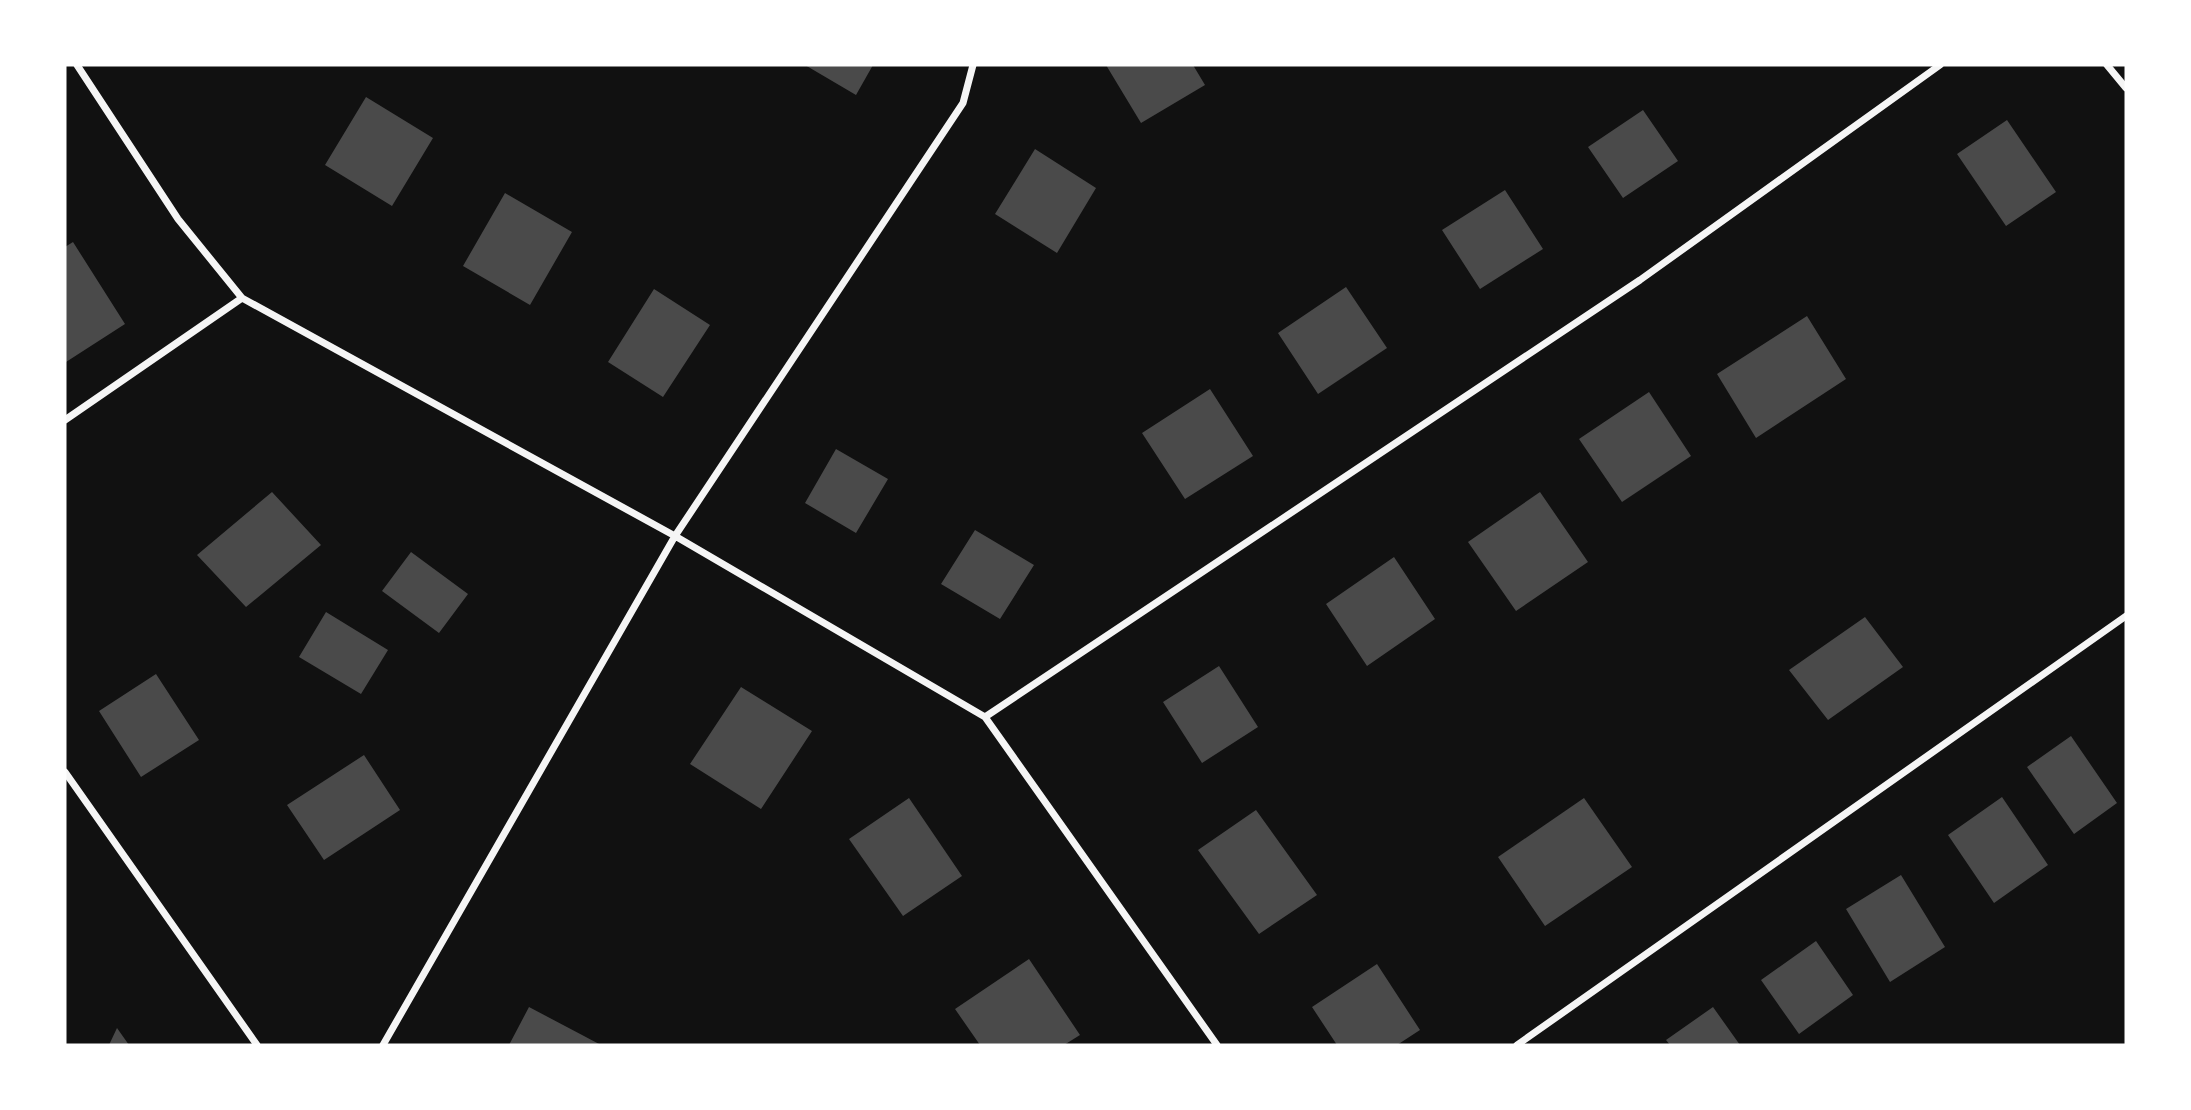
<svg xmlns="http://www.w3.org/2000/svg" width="2191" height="1110" font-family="'Sofia Sans Condensed',sans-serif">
<rect width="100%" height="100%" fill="#111"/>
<path fill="#4a4a4a" d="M805,65H873L856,95Z
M1106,65H1193L1205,85L1141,123Z
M366,97L433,138L392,206L325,165Z
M1643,110L1678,161L1623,198L1588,147Z
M2007,120L2056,192L2006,226L1957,154Z
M1035,149L1096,188L1057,253L995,214Z
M1505,190L1543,249L1480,289L1442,230Z
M505,193L572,232L530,305L463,266Z
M73,242L125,324L66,362L65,247Z
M1346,287L1387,348L1318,394L1278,333Z
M654,289L710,325L663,397L608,362Z
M1807,316L1846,379L1756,438L1717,374Z
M1210,389L1253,456L1185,499L1142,433Z
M1649,392L1691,456L1622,502L1579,439Z
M836,449L888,479L856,533L805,503Z
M272,492L321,545L246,607L197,555Z
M1540,492L1588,562L1516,611L1468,542Z
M975,530L1034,565L1000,619L941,584Z
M411,552L468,594L439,633L382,591Z
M1394,557L1435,619L1367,666L1326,604Z
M326,612L388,650L361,694L299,657Z
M1865,617L1903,667L1828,720L1789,670Z
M1219,666L1258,727L1202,763L1163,702Z
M156,674L199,740L141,777L99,711Z
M741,687L812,731L761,809L690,764Z
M2071,736L2117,803L2074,834L2027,767Z
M364,755L400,810L324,860L287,805Z
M2002,797L2048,865L1994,903L1948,835Z
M909,798L962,876L903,916L849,839Z
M1584,798L1632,867L1545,926L1498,857Z
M1256,810L1317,895L1259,934L1198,850Z
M1901,875L1945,947L1890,982L1846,909Z
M1816,941L1853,995L1799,1034L1761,980Z
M1029,959L1080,1035L1064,1045H980L955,1009Z
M1377,964L1420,1030L1397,1045H1337L1312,1007Z
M529,1007L601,1045H509Z
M1713,1007L1740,1045H1670L1666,1040Z
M117,1028L129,1045H109Z"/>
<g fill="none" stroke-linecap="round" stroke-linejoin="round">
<path stroke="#f5f5f5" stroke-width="7" d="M77,65L178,219L242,298L675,536L985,717L1217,1045
M2107,65L2126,88
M65,420L242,298
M985,717L1640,280L1940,65
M65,772L257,1045
M383,1045L675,536L963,103L973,65
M1517,1045L2126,616"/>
</g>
<rect width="2191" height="1110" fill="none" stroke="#ffffff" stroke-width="133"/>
</svg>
